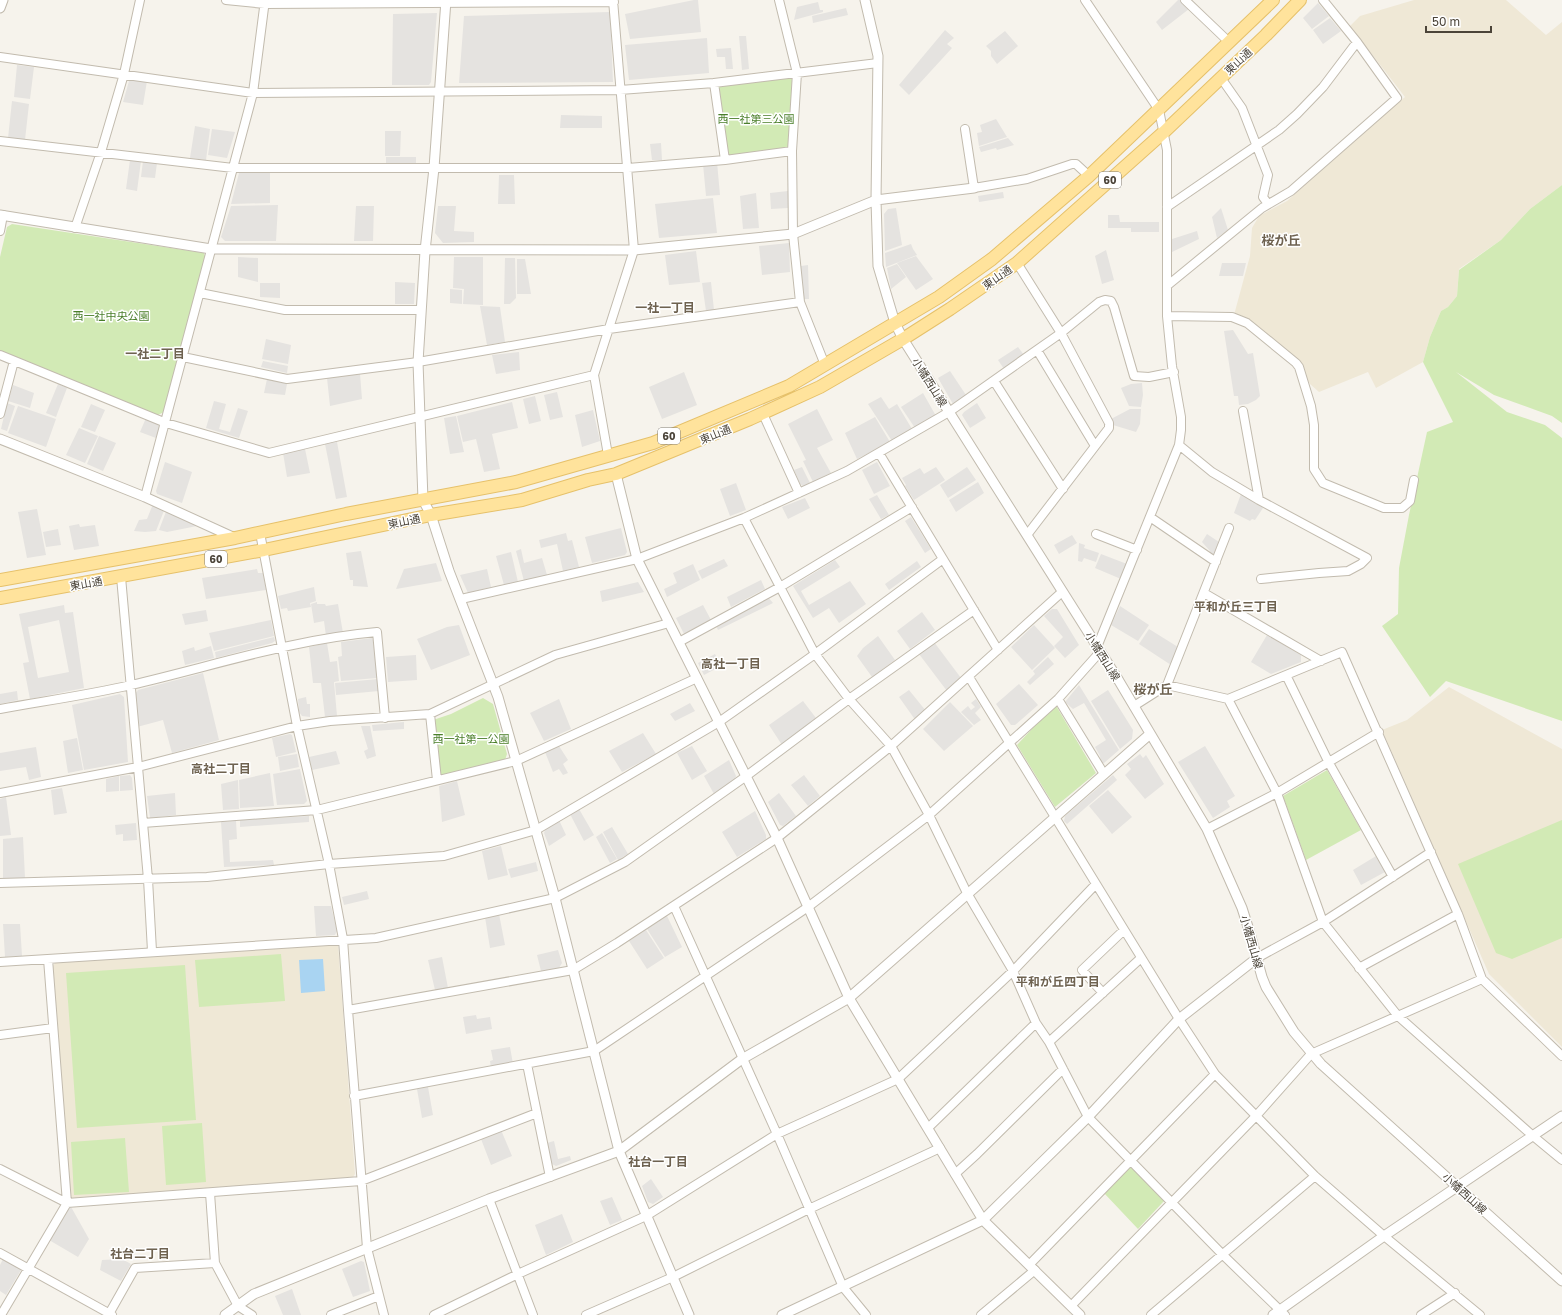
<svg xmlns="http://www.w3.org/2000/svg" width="1562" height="1315" font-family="'Golos Text','Noto Sans JP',sans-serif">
<rect width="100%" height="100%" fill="#f6f3ec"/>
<path fill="#efe8d6" d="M1414,0H1506L1546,35L1562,22V185L1530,209L1501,240L1459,269L1457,296L1448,307L1441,311L1430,337L1423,362L1376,388L1368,372L1319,392L1310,384L1298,362L1244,317L1234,315L1250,256L1252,228L1259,216L1287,201L1405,97L1350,26L1360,16Z
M1449,687L1562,749V1047L1489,974L1382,730L1407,720Z
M338,944L355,1174L353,1177L75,1201L70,1197L53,966L55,963Z"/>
<path fill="#d2eab5" d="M792,77L790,148L730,157L726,154L718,88L721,85Z
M1562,185V423L1552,416L1494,395L1456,372L1507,412L1545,425L1562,438V721L1446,681L1430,697L1382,626L1398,614L1399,568L1409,515L1427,432L1453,422L1423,362L1430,337L1441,311L1448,307L1457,296L1459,270L1501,240L1530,209Z
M12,224L204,253L205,256L164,412L158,415L0,352V257L7,227Z
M483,698L493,704L507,754L505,760L442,776L439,774L433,720L451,714Z
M1055,704L1096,773L1055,807L1017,745Z
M1327,770L1361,830L1306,860L1283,796Z
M1562,820V938L1512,959L1496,953L1458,864Z
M281,954L285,1001L199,1007L195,960Z
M185,965L196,1120L77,1128L66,973Z
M202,1123L206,1182L166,1185L162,1126Z
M125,1138L129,1192L74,1195L71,1142Z
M1130,1165L1164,1201L1138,1229L1104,1193Z"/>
<path fill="#e5e3e0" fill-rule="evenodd" d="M694,0H698L701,32L630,39L625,14Z
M1178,0H1180L1189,9L1162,30L1156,22Z
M818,2L820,10H823V12L794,20L797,7Z
M1318,3L1329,16L1312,29L1303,18Z
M846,8L848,15L813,23L812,16Z
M610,12L613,82L459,83L464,16Z
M437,13L431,82L429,85H392L393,14Z
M1330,18L1341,31L1323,44L1313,30Z
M945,30L954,38L947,44L952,48L909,95L899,85Z
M1005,31L1018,46L997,64L991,56V51L986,46Z
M739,36H746L749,69L742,70Z
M707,38L709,73L629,80L625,45Z
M731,48L733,69H726L725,57H717L716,49Z
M17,65L34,67L30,99L14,97Z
M134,79L147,81L143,105L123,102L129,81Z
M12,101L29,104L25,140L8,138Z
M561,115L602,116V128H560Z
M996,119L1007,137L979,146L977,133L982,132L980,125Z
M195,126L210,129L206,160L190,158Z
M212,129L235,132L227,158L208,155Z
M385,131H401L400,156H385Z
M1008,138L1014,145L997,150L996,148L981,152L979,147Z
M661,143L662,160H652L650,144Z
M386,157H416V164L386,163Z
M130,160L141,161L137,191L126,189Z
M143,161L157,163L155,178L141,177Z
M717,162L720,195L706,196L703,164Z
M241,172H270V203L231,204L239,173Z
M499,175H514L515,204H498Z
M788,191V208L771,209L770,193Z
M1003,192L1004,198L979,202L978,196Z
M756,193L759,228L743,229L740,196Z
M713,198L717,233L659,238L655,204Z
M278,205L276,241H225L221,237L231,206Z
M356,206H374L373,241H354Z
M438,206H456L454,231L474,232V242L443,243L435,233Z
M896,208L902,245L885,251L884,214L888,209Z
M1221,208L1228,230L1217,238L1212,217Z
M1108,215H1119L1120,222H1159V232H1131V228H1108Z
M1197,231L1199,239L1172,252V239Z
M789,243L790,272L762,275L759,246Z
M911,244L913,249L917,255L886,267L885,253Z
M1106,250L1114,280L1102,284L1095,256Z
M696,251L700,282L669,285L665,255Z
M916,256L933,279L916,290L897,263Z
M238,257L258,258V282L238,277Z
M454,257H483V305L463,304L464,289L453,288Z
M505,258H515L516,298L510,304H504Z
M517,259H525L531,294H517Z
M1222,263H1246L1243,276H1219Z
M897,264L906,277L891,289L887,268Z
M808,265L809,299H802L801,266Z
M395,282L415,283L414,304H395Z
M711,282L714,310L706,311L702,283Z
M260,283H280V298L260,297Z
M450,289L462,290V304L450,303Z
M480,306L500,307L505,342L487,345Z
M1233,330L1248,354L1253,353L1260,396L1256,400L1248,404L1239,405L1238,396H1234L1224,331Z
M266,339L291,345L288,364L262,359Z
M1018,347L1024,355L1004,369L998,360Z
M519,352L520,370L496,374L492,355Z
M263,361L288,366L287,373L261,367Z
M950,371L966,395L953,404L938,378Z
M684,372L697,405L662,419L649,387Z
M360,374L362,399L330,406L327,378Z
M267,379L287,384L285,395L264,393Z
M1142,383L1143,395L1141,407L1129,406L1121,388L1131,384Z
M58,384L67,388L56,417L46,413Z
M13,385L34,393L30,408L8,401Z
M557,392L563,417L550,420L544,395Z
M923,393L936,416L915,428L901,407Z
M535,396L541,421L529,424L523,399Z
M881,397L889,409L897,404L912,429L892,441L868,404Z
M214,401L226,404L219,429L230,432L238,408L248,411L239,438L206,428Z
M512,402L518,428L492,434L500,469L484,472L476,439L463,442L457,416Z
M7,403L15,406L7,431L1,429Z
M977,403L986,418L970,428L962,415L964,412Z
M91,404L105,410L95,432L81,427Z
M18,406L56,419L46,447L8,433Z
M817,409L833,440L817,448L831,473L813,482L803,461L806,460L788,424Z
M1130,409H1141L1140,424L1136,432L1113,425L1111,419Z
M593,410L600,441L582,447L575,415Z
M456,416L464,452L450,454L444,418Z
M875,417L890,442L857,459L845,433Z
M146,418L160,424L156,438L140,432Z
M79,428L98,436L85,463L66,455Z
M99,436L116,443L103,471L87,464Z
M337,442L347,497L336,499L325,444Z
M305,449L310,473L287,477L283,453Z
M165,462L192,472L182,503L157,494L156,491Z
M877,462L890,486L874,494L862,470Z
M802,467L810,483L803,486L800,484L794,470Z
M936,467L945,480L914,500L905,486L906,485L902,478L920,468L924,474Z
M967,467L976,480L948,498L940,485Z
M978,482L984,493L956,512L949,500Z
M736,483L746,510L730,516L720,489Z
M1241,494L1263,508L1255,520L1252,519L1250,521L1234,513Z
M877,495L889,515L881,519L869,499Z
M805,498L810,508L788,519L782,507Z
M153,504L165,508L156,531L145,532L134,531L139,520L147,519Z
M37,509L46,555L27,558L18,512Z
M167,509L196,520L197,526L167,532L159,530Z
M911,517L931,549L925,553L905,521Z
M79,524L80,527L95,525L99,546L74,550L69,526Z
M621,528L627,552L625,555L592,563L585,537Z
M58,529L61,545L46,547L43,532Z
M566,533L568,541L572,540L579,567L563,571L557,544L541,548L539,540Z
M1207,534L1219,542L1214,555H1210V551L1202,542Z
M1072,535L1077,543L1059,554L1054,545Z
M1079,543L1085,545L1084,548L1099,553L1096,562L1084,558L1082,562L1078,561Z
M521,549L524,563L542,558L547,575L524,581L516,551Z
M361,551L368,587L353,586V580H350L346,553Z
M511,552L518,582L504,585L496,556Z
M1101,554L1127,564L1121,579L1095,568Z
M724,559L728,566L702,579L698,571Z
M835,560L840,567L801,591L809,605L850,581L866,604L839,623L829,608L813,618L793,586Z
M917,561L921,567L889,590L885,584Z
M436,563L442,581L396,589L404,569Z
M693,564L700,580L667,597L664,589L677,583L673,573Z
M257,569L258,573H263L266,590L206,599L202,578Z
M487,569L491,587L468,593L460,575Z
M761,580L765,589L731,607L727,597Z
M638,582L644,592L602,602L600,591Z
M314,587L316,601L310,603L311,607L288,611L287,608L281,609L278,596Z
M768,597L773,603L718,630L716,626Z
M317,602V604H325L326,606L338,604L343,633L326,636L324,621L314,623L311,604Z
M64,605L65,613L73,612L84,688L30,699L23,663L29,662L19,614ZM59,620L69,672L38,678L28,627Z
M703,605L711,620L684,634L676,618Z
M1120,606L1149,625L1138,641L1111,625Z
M1052,609H1057L1079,645L1065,658L1054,646L1063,637L1044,616Z
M206,610L208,621L185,625L182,614Z
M922,612L935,630L910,649L897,631Z
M271,620L274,636L214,651L209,633Z
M459,625L470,655L431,670L417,639L447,627Z
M1034,625L1055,648L1032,670L1011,647Z
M1149,629L1178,647L1171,665L1139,644Z
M1267,635L1301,655V662L1271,674L1251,662Z
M878,636L895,660L872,677L857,656L863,648Z
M274,637L275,641L272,643L216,658L215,652Z
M372,638L374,642L377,678L341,681L338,657L342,656L341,642Z
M934,642L961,678L947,691L919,654Z
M327,643L330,662L337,661L339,681L334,682L337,716L325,717L321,683H313L309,647Z
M211,646L214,658L185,665L182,651L194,647L195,651Z
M715,654L721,666L704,675L698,663Z
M416,655L417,680L388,682L386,657Z
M1048,657L1054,664L1030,685L1027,682L1035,674L1033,671Z
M203,673L219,740L172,753L163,720L137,727L135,694L138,690Z
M378,679L379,691L336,695L335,683Z
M1019,684L1038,705L1015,725H1011L996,704Z
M1079,685L1119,750L1104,763H1101L1100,756L1095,747L1106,740L1084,703L1073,709L1065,702Z
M909,690L926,711L916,721L899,697Z
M1108,690L1133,730L1132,739L1120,749L1091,701Z
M17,691L18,700L0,704V694Z
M120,694L124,697L128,762L84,770L72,705Z
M306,697L307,704H310V717L302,716L299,712L298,699Z
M559,699L571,729L544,741L530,713Z
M976,699L981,707L975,713L981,720L974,725L961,712L968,706L971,710L975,707L971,703Z
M803,701L816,718L782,745L769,725Z
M950,702L973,726L944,751L923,729Z
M690,703L695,711L675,721L670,714Z
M404,722V729L373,731L372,725Z
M361,726H370L376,756L367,759L364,751L368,749Z
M643,733L656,754L622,772L609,751Z
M290,734L292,735L296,752L276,757L272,738Z
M77,738L83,770L68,773L63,741Z
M559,746L568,760L563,764L568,773L563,775L559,769L553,772L545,752Z
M692,746L707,771L692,780L677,753Z
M1205,746L1235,796L1227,801L1230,807L1213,818L1178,762Z
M36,747L41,777L29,780L26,767L0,771V753Z
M336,751L340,764L312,770L309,757Z
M297,754L299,767L280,771L278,757Z
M1140,754L1143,758L1146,755L1164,784L1145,799L1125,775L1131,769L1127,764Z
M729,760L736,776L735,779L714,794L704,776Z
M300,769L307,801L304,804L277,805L273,774Z
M270,773L274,806L240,808L239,780Z
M130,775L132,778L133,790L120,791V776Z
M804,775L820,796L808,806L791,785Z
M1113,775L1117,780L1067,824L1064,821L1065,816Z
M119,776V791L106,792V779Z
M238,780L239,809L223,810L221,784Z
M457,781L465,815L442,822L439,786Z
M62,788L67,813L54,815L51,790Z
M1108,790L1132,817L1112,834L1089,806Z
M175,793L176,815L150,818L147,796Z
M779,793L796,816L783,826L780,825L768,802Z
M6,797L11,835L0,836V799Z
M579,809L594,835L584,841L570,814Z
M755,811L766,835V839L737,857L722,832Z
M309,816V822L240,827V820Z
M559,820L566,835L549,846L544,833L546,828Z
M236,821L237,839L229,840L230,862L273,860L274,865L224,867L221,822Z
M136,823L137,840L123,841V834L116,835L115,825Z
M612,827L628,854L618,860L603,832Z
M602,833L617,859L610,863L596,837Z
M23,837L25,878H3V839Z
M501,846L508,875L488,880L482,851Z
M1376,856L1385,872L1361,885L1353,870Z
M536,862L538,871L511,878L508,869Z
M367,891L369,899L344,905L342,897Z
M314,906H331L337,931L335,935L316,936Z
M499,914L505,945L490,948L485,917Z
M667,916L682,947L665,957L647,929Z
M3,924H20L22,956L5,957Z
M646,930L664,958L647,969L629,941Z
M558,950L562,963L559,968L541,971L537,955Z
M442,957L448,988L435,990L428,960Z
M476,1015L477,1019L490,1017L492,1029L466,1034L463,1017Z
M510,1047L513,1064L491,1068L490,1061L493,1060L491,1050Z
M428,1087L433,1115L422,1118L417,1089Z
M501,1130L512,1156L491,1165L481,1139Z
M554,1141L558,1159L570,1156L571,1160L556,1166L552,1164L547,1143Z
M651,1179L663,1197L653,1204L648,1202L642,1186Z
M612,1197L622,1220L610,1225L600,1201Z
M70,1205L89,1239L78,1257L49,1240Z
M562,1214L573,1242L546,1255L535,1225Z
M4,1257L20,1266L21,1270L6,1295L0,1291V1265Z
M122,1259L131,1264L121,1281L100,1270L102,1260Z
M361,1261L364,1262L370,1291L353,1297L342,1269Z
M292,1289L301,1315H302H283L275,1296Z"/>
<path fill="#a9d4f2" d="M323,959L325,991L301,993L299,960Z"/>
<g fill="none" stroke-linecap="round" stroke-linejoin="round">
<defs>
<path id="minor" d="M226,0L265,4L614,2
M779,0L797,73L792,151L793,234L800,302L825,365
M1085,0L1159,110L1167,150V316L1172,366L1181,417V430L1179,445L1097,647
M1185,0L1229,42
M0,57L253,93L620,90L714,83L878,63
M1221,78L1242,108L1268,175L1263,197L1268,204
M714,83L725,160
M965,129L974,188L1027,179L1072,164H1076L1089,176
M0,141L233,168H628L725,160L792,151
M1167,207L1279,130L1297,114L1323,87L1357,42
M75,228L101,152L124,74L140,0
M0,231L3,215
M1017,263L1061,333L1109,423V428L1027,535
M1168,285L1262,208L1291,191L1397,98L1357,42L1323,0
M200,293L285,310H421
M1167,316L1232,317L1247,323L1296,363L1299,367L1311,406L1314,425V469L1323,483L1384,508H1402L1410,501L1414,480
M1037,350L1095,446
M0,355L166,423L269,453L594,375L634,250L613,0
M183,357L287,379L418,362L609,329L800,302
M594,375L608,455
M994,381L1063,489
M0,414L14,361
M763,414L799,493
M1179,445L1212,472L1259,500L1243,411
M879,453L998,650
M145,497L253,93L265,0
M1259,500L1367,558L1361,564L1348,571L1319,573L1261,579
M1150,517L1216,562
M744,518L815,654L849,699L891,746L929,815L967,893L1013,971L1036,1023L1049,1042L1088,1117L1222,1254L1285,1315
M260,533L297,726L329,864L343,939L348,1010L573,970L617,943L777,838L891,746L1062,592
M1096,534L1137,550
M121,577L148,879L152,951
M1204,593L1321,661
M461,599L637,559L744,518L847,471L949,412L1061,333L1099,302L1105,300L1111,301L1114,307L1134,376L1149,377L1174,372
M679,642L780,587L912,507
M1286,675L1329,763L1393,877
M969,677L1179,1019L1215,1074L1315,1176L1384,1236L1480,1315
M1167,685L1229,528
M1058,699L1104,774
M1228,699L1342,652L1458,914L1482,979L1562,1056
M1134,706L1167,685L1228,699L1277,793L1323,922L1398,1016L1533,1136L1562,1160
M0,709C44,701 88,695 131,685C213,666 294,639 377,632L385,718
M430,714L437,780
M0,793L138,767L297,726L330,721L430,714L555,655L669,623
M143,823L317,810L516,761L697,678
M1207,829L1277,793L1379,732
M0,883L207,877L329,864L444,856L536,830L719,722L815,654L943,559
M674,906L777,1134L843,1287L866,1315
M1257,958L1323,922L1431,852
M48,959L67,1203L361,1181L537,1113
M0,962L376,938L555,898L625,862L745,777L849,699L974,610
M1359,968L1458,914
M1103,993L1082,970L1124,930
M348,1010L367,1248L384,1315
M0,1035L53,1028
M1049,1042L1141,958
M527,1064L550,1177
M354,1096L594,1051L808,907L929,815L1058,699L1100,652
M928,1128L1036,1023
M0,1169L67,1203L1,1315
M955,1174L977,1154L1063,1069
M210,1193L215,1263L238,1306L252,1315
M489,1199L533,1315
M0,1253L112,1315
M1029,1265L1215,1074
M1071,1306L1256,1116L1311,1054L1482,979
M109,1314L135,1268L215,1263
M331,1315L379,1296
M434,1315L518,1274L646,1216L777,1134L898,1079L1013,971L1096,884
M586,1315L673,1277L809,1209L940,1148
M981,1315L1035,1270
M1151,1315L1315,1176
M1421,1315L1455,1293"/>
<path id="tertiary" d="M446,0L434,168L425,251L418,362L423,500L431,515L449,571L498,697L555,898L619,1151L689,1315
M865,0L878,56L876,200L878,266L895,323L903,339L1119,681L1207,829L1242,908L1249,930L1262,977L1266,987L1294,1032L1321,1064L1562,1281
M0,8L3,0
M0,215L211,249L634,250L793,234L876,200L974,188
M0,439L145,497L235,538
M616,474L637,559L777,838L849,998L983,1220L1080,1315
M225,1315L254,1294L489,1199L619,1151L742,1059L849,998L1150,734
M782,1315L983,1220L1088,1117L1179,1019L1257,958
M1273,1315L1384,1236L1562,1116"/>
<path id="primary" d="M0,580L235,538L346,514L516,482L653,443L789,386L939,297L992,259L1089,176L1273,0
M0,598L264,550L431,515L522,500L588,480L616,474L750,419L820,387L903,339L950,309L1017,263L1164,132L1266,35L1300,0"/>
</defs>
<use href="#minor" stroke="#c2bbae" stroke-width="10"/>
<use href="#tertiary" stroke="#c2bbae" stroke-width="11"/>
<use href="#primary" stroke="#e6c16a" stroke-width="14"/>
<use href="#minor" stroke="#fff" stroke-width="8"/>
<use href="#tertiary" stroke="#fff" stroke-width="9"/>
<use href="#primary" stroke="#ffe39c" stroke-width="12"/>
</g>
<g text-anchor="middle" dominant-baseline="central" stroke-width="3" stroke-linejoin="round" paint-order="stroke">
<g fill="#fff" stroke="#817c74" stroke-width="1">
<rect x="1099" y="172" width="22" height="16" rx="3"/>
<rect x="658" y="428" width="22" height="16" rx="3"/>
<rect x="205" y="551" width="22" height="16" rx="3"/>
</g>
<g font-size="10" font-weight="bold" fill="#4b4439">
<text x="1110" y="180">60</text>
<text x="669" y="436">60</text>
<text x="216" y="559">60</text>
</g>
<g font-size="11" fill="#4b4439" stroke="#fff">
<text transform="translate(1238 61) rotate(-43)">東山通</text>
<text transform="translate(997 277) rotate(-35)">東山通</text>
<text transform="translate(930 382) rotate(58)">小幡西山線</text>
<text transform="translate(715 434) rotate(-22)">東山通</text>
<text transform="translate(404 521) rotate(-12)">東山通</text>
<text transform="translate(86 583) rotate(-10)">東山通</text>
<text transform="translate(1103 656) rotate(58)">小幡西山線</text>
<text transform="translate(1252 942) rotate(74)">小幡西山線</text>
<text transform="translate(1465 1193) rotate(42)">小幡西山線</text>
</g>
<g font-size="11" fill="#4a7f2a" stroke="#fff">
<text x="756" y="118">西一社第三公園</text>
<text x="111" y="315">西一社中央公園</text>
<text x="471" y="738">西一社第一公園</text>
</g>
<g font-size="12" font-weight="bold" fill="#6e6250" stroke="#fff">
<text x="665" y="307">一社一丁目</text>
<text x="155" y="353">一社二丁目</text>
<text x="1236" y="606">平和が丘三丁目</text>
<text x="731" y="663">高社一丁目</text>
<text x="221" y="768">高社二丁目</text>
<text x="1058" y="981">平和が丘四丁目</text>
<text x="658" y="1161">社台一丁目</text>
<text x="140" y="1253">社台二丁目</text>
</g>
<g font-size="13" font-weight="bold" fill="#6e6250" stroke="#fff">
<text x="1281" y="240">桜が丘</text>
<text x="1153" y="689">桜が丘</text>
</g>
</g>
<path d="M1426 26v6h65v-6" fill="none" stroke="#4b4439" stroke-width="2"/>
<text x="1432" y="26" font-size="12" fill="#4b4439" stroke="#ffffff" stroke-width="3" paint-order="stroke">50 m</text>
</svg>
